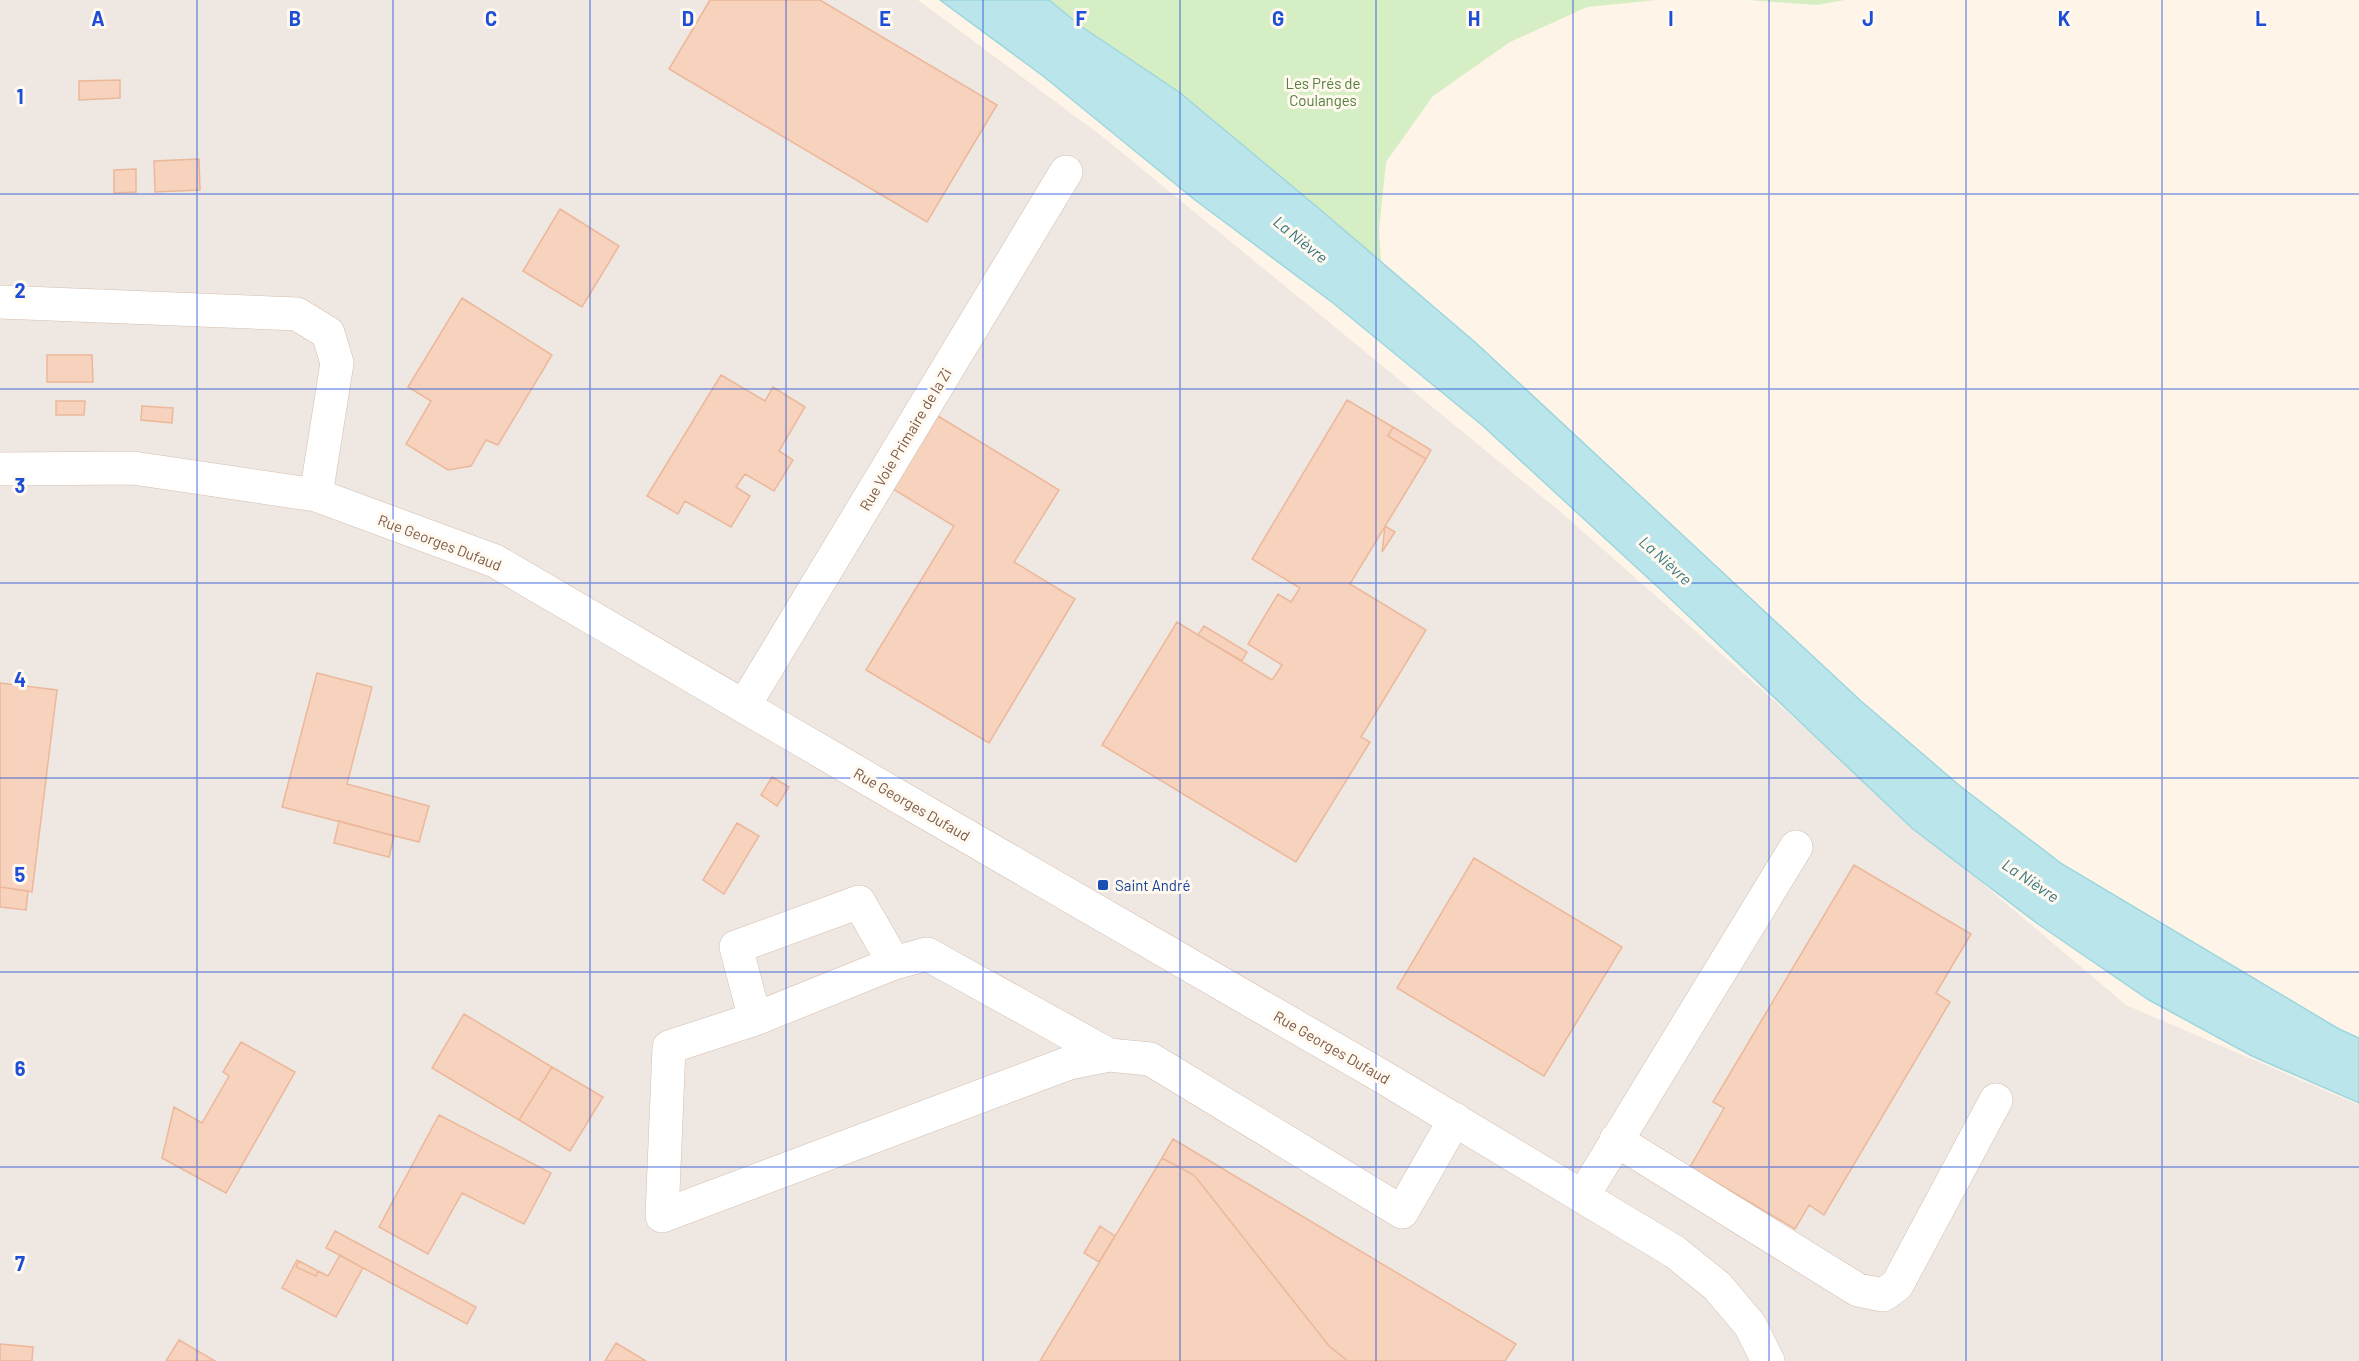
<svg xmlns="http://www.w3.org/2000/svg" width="2359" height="1361" font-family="Barlow,sans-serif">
<rect width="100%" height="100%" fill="#fef5e8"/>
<path fill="#efe7e1" d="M0,0H918L1103,137L1563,514L1950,856L2126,1005L2359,1105V1361H0Z"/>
<path fill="#d6eec4" d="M1049,0H1657L1587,7L1510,42L1433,96L1386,162L1379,230L1381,262L1179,92L1082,27Z
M1747,0H1845L1816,5Z"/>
<path fill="#b9e5eb" stroke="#9ed6de" stroke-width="1.5" d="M940,0H1049L1082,27L1179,92L1316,206L1476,343L1861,701L1960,786L2062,864L2339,1029L2359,1038V1103L2252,1056L2149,1000L2038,924L1913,829L1661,590L1483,426L1333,303L1195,200L1043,76Z"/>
<path fill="#f7d2bc" stroke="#ebb89b" stroke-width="1.5" d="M710,0H820L997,105L927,222L669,69Z
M120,80V98L79,100V81Z
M199,159L200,190L155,192L154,161Z
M136,169V192L114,193V170Z
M560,209L619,246L582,307L523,271Z
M462,298L552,355L498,445L486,440L471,466L448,470L406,444L431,401L408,387Z
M47,355H92L93,382H47Z
M721,375L765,401L773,387L805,407L779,451L793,460L774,491L745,474L736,487L750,496L731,527L685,501L678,514L647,496Z
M1347,400L1393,427L1388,436L1426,459L1350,584L1426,630L1361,737L1370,742L1296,862L1102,745L1177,622L1272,680L1282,665L1248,644L1278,594L1291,602L1300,588L1252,559Z
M56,401H85L84,415H56Z
M142,406L173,408L172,423L141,420Z
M938,416L1059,490L1014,562L1075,599L989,743L866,670L954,526L893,489Z
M1393,427L1431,450L1426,459L1388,436Z
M1385,526L1395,532L1382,552Z
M1204,626L1247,652L1242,661L1198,635Z
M317,673L372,687L347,784L429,806L419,842L282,807Z
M0,683L57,690L32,892L0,887Z
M772,777L789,787L777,806L761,795Z
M339,821L394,836L389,857L334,843Z
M737,823L759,836L724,894L703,880Z
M1474,858L1622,947L1544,1076L1397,988Z
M1854,865L1971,934L1936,993L1950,1002L1824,1215L1809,1205L1795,1229L1690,1167L1724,1108L1713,1102Z
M0,887L28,891L26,910L0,907Z
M464,1014L552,1067L519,1120L432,1068Z
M241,1042L295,1072L226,1193L162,1158L174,1107L202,1123L229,1076L223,1072Z
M552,1067L603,1097L570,1151L519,1120Z
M439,1115L551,1173L524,1224L462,1193L428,1254L379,1227Z
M1173,1139L1516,1344L1505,1361H1348L1329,1346L1194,1175L1162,1158Z
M1162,1158L1194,1175L1329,1346L1348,1361H1040Z
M1100,1226L1115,1236L1099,1262L1084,1253Z
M335,1231L476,1307L467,1324L326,1248Z
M340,1255L363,1268L336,1317L282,1288L297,1260L299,1261L296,1267L316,1276L318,1271L328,1276Z
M299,1261L318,1271L316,1276L296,1267Z
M179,1340L215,1361H166Z
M616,1343L646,1361H605Z
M0,1344L33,1347L32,1361H0Z"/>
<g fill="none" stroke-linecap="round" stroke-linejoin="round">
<defs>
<path id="minor" d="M0,302L297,314L328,333L337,363L316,495
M0,469L133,468L316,495L495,561L913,805L1383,1077L1675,1252L1717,1286L1750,1325L1768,1361
M744,706L1066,172
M755,1019L894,963
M1109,1055L927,954L894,963L859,902L736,947L755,1019L669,1047L662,1216L1069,1063L1109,1055L1150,1059L1402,1212L1455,1119
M1616,1140L1858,1290L1883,1295L1897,1285L1996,1100
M1583,1196L1796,847"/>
</defs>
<use href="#minor" stroke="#d5beae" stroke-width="34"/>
<use href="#minor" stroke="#fff" stroke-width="33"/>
</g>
<path fill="none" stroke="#1d4ed8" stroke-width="1.5" stroke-opacity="0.55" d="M197,0V1361M393,0V1361M590,0V1361M786,0V1361M983,0V1361M1180,0V1361M1376,0V1361M1573,0V1361M1769,0V1361M1966,0V1361M2162,0V1361M0,194H2359M0,389H2359M0,583H2359M0,778H2359M0,972H2359M0,1167H2359"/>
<rect fill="#1a4fb4" stroke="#fff9f0" stroke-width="2" x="1097" y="879" width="12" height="12" rx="3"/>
<g text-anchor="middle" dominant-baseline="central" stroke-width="6" stroke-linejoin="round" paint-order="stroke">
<g font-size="15" fill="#517d3c" stroke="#fff9f0">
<text x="1323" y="83">Les Prés de<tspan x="1323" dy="17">Coulanges</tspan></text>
</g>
<g font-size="15" fill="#7c5948" stroke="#fff9f0">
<text transform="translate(905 439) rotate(-59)">Rue Voie Primaire de la Zi</text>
<text transform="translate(440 542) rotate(21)">Rue Georges Dufaud</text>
<text transform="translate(912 804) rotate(30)">Rue Georges Dufaud</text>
<text transform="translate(1332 1047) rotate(30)">Rue Georges Dufaud</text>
</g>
<g font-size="15" fill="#164399" stroke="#fff9f0" text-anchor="start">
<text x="1115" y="885">Saint André</text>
</g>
<g font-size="16" font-style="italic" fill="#3a7882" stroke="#fff9f0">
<text transform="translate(1301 239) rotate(39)">La Nièvre</text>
<text transform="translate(1666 560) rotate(42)">La Nièvre</text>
<text transform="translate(2031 880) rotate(34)">La Nièvre</text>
</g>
</g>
<g font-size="20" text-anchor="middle" font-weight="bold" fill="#1d4ed8" stroke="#fff9f0" stroke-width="6" stroke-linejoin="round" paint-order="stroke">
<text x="98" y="26">A</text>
<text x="295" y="26">B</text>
<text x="491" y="26">C</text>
<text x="688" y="26">D</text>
<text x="885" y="26">E</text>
<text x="1081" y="26">F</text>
<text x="1278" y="26">G</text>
<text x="1474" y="26">H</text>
<text x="1671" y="26">I</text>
<text x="1868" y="26">J</text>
<text x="2064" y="26">K</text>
<text x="2261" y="26">L</text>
<text x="20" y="104">1</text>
<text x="20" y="298">2</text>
<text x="20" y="493">3</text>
<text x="20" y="687">4</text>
<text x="20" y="882">5</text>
<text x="20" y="1076">6</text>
<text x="20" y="1271">7</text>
</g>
</svg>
